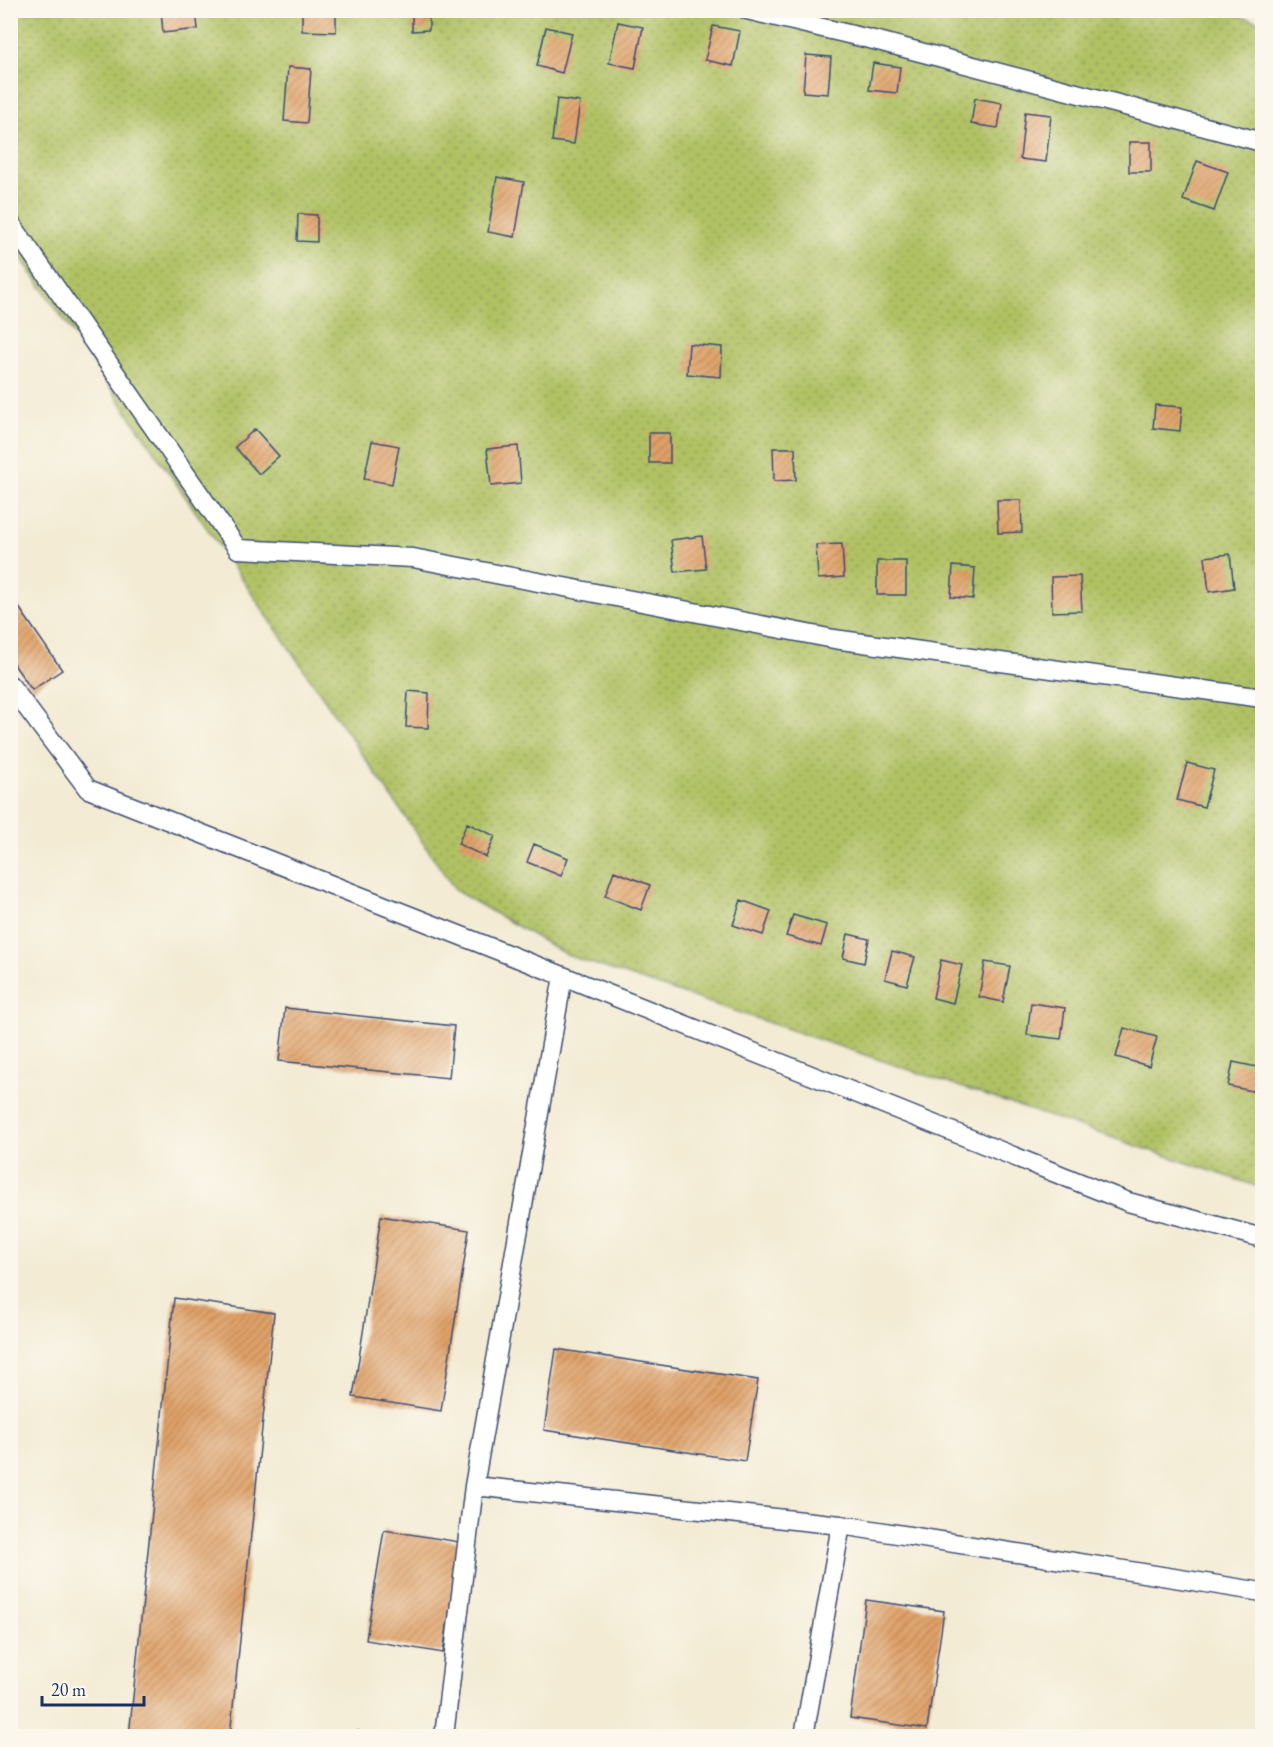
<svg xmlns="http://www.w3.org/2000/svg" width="1273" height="1747" font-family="'EB Garamond',serif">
<defs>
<pattern id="garden-dots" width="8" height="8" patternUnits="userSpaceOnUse" patternTransform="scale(1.5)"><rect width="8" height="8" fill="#b0c164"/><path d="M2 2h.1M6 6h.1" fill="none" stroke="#8e9d56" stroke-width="1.8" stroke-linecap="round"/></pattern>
<pattern id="building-hatch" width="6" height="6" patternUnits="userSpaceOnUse" patternTransform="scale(1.5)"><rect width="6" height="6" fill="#e0a168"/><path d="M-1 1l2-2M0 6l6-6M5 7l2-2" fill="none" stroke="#b58459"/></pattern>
</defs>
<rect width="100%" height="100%" fill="#fbf7ec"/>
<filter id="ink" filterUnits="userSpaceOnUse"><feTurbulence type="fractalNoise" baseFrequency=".0167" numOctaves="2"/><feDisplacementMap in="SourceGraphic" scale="12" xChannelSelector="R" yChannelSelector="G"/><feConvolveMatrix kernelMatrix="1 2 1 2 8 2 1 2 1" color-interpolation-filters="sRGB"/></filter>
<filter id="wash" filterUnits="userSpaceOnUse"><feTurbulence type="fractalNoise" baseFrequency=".008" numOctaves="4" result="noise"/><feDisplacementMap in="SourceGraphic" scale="24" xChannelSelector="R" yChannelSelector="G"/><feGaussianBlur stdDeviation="1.35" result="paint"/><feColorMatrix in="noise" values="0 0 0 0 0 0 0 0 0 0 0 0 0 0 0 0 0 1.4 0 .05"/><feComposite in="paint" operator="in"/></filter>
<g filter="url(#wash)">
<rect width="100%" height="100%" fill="#f3ebd4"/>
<path fill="url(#garden-dots)" stroke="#667861" stroke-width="1.5" d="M1216,10L1262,22V1188L567,955L456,891L11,243L10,11Z"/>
<g id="blocks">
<path fill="url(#building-hatch)" d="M161,10H196L198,29L163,33Z
M302,10H336V32L302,31Z
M412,10H429V30L412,31Z
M618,22L643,27L635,68L609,63Z
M713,26L740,31L733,66L705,60Z
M546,27L572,33L562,73L537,66Z
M806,55L831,57L828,94L803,92Z
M873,63L900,67L897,93L869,90Z
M288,67L311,69L307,123L284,121Z
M975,98L1002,103L998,128L971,124Z
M557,99L580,102L574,144L552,141Z
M1025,112L1051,115L1046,162L1020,159Z
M1129,142H1151V172H1129Z
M1197,161L1228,172L1214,211L1183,200Z
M497,177L524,182L515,237L488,232Z
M298,214L317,215V242L297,241Z
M689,344L722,347L721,377L687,374Z
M1155,405L1182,407L1180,431L1153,428Z
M255,429L279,456L259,474L235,447Z
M649,433H670V463H649Z
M372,441L399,446L392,484L364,479Z
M518,446L521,483L491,486L487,449Z
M773,448H795L796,480L774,481Z
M997,500H1021L1022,532L998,533Z
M702,536L706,569L675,572L671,540Z
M842,544L844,577L818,579L816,545Z
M1230,554L1234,588L1209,592L1205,557Z
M877,561H906V595H877Z
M953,566L975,568L973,599L951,597Z
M1080,576L1082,611L1052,612L1051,577Z
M16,603L62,670L32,690L10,659V606Z
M408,691L429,693L428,728L406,727Z
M1187,763L1214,770L1204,807L1177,800Z
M467,823L495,836L486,857L458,844Z
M534,844L568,858L561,876L527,862Z
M614,871L650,885L641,910L605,896Z
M741,900L771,911L763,935L733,925Z
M793,915L827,925L821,946L786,936Z
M848,934L869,939L864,963L843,958Z
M892,951L915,957L907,985L885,979Z
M941,960L962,965L953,1003L933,998Z
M985,962L1010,966L1003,1002L979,997Z
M1031,1003L1065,1008L1061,1039L1027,1035Z
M285,1008L454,1026L449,1078L279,1061Z
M1124,1028L1157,1037L1149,1066L1116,1057Z
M1233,1062L1262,1068L1257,1092L1228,1086Z
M381,1216L469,1230L441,1411L353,1397Z
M174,1298L274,1313L230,1736H129Z
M556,1349L758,1380L745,1461L544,1430Z
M384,1530L460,1542L443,1653L366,1640Z
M866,1600L944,1611L927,1729L850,1718Z
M357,1731L379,1735V1736H357Z"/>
</g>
</g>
<g filter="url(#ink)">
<use href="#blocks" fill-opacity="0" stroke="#3b4b70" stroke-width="1.5"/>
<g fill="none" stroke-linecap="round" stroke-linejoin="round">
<defs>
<path id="service" d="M747,10L882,42L1262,142
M10,222L238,549L413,558L834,639L1262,698
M10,685L88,789L563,976L1128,1202L1262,1238
M474,1486L841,1525L1262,1592
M444,1736L474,1486L563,976
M804,1736L841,1525"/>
</defs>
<use href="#service" stroke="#3b4b70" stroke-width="21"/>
<use href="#service" stroke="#fff" stroke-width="18"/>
</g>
</g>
<rect width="1273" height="1747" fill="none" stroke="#fbf7ec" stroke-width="36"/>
<path d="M42 1696v9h102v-9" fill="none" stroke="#1b2f5e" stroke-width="3"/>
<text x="51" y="1696" font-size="18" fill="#1b2f5e" stroke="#fbf7ec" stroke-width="4.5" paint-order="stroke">20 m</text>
</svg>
